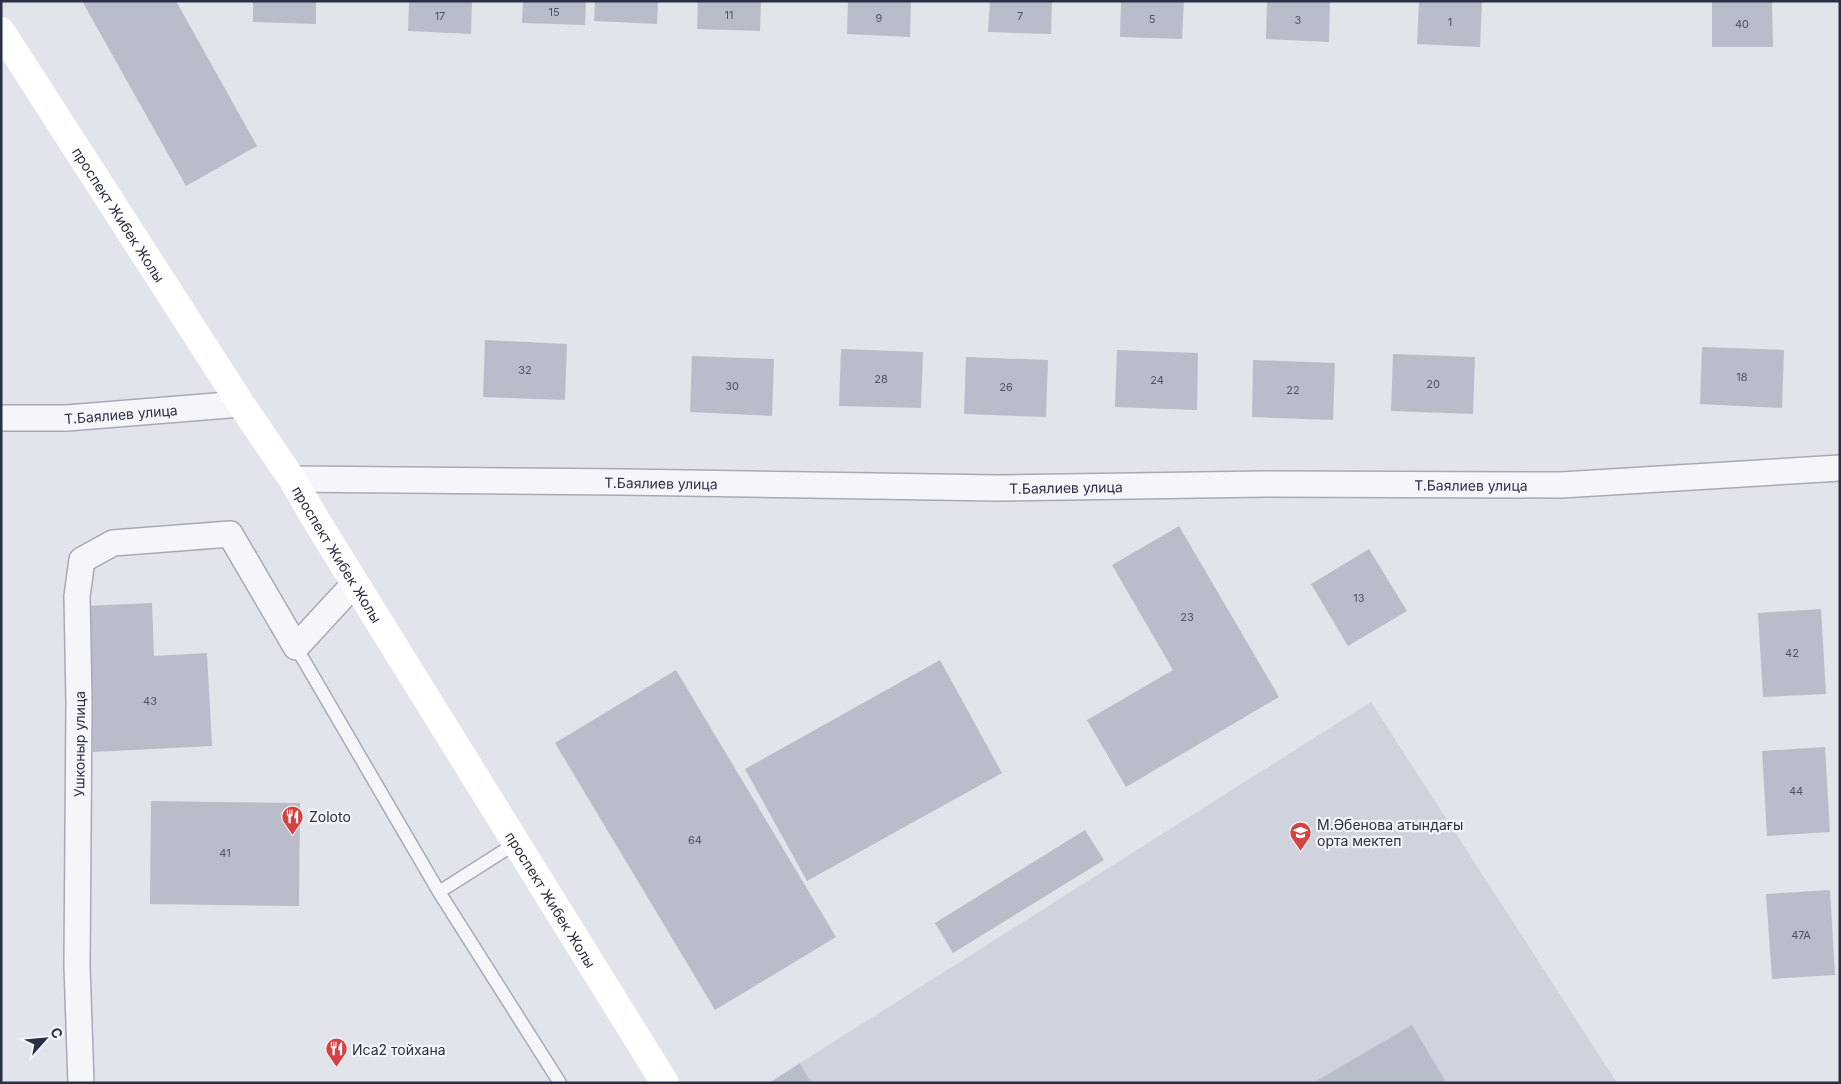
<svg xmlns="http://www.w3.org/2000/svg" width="1841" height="1084" font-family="Inter,sans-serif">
<rect width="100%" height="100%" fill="#e2e4eb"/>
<path fill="#d0d3dd" d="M1371,702L1617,1083H811L800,1063Z"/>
<path fill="#b9bdc9" d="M82,1H176L257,146L186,186Z
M253,1H316V24L253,22Z
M409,1H472L471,34L408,31Z
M523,1H586L585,25L522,23Z
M595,1H658L657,24L594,21Z
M698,1H761L760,31L697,29Z
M848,1H911L910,37L847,34Z
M990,1H1052L1051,34L988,32Z
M1121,1H1184L1182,39L1120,37Z
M1267,1H1330L1329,42L1266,39Z
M1419,1H1482L1480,47L1417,44Z
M1712,1H1772L1773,47H1712Z
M485,340L567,344L565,400L483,397Z
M1702,347L1784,350L1782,408L1700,404Z
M841,349L923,352L921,408L839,406Z
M1117,350L1198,353L1197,410L1115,407Z
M1393,354L1475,357L1473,414L1391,411Z
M692,356L774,359L772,416L690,412Z
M966,357L1048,360L1046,417L964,414Z
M1253,360L1335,363L1333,420L1252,417Z
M1179,526L1279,697L1126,787L1087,720L1173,670L1112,565Z
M1369,549L1407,611L1348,646L1311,584Z
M152,603L154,656L207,653L212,746L93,752L85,606Z
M1821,609L1826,694L1763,697L1758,613Z
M940,660L1002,773L807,881L745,769Z
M676,670L836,937L715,1010L555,743Z
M1825,747L1830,832L1767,836L1762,751Z
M151,801L300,803L299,906L150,904Z
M1085,830L1104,860L953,953L935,923Z
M1830,890L1835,975L1772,979L1766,894Z
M1412,1025L1445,1080L1441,1083H1320L1318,1080Z
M800,1063L811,1083H769Z"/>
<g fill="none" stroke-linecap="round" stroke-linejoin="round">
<defs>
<path id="service" d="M296,647L439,892L560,1083
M439,892L516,843"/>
<g id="minor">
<path id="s1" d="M1,418H67L241,404"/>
<path id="s2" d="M292,479L623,482L998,488L1265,484L1561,485L1840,468"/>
<path id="s3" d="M81,1083L77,966L79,702L77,596L82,560L113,543L230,534L296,647L355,583"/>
</g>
</defs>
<use href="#service" stroke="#a7aab6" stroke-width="15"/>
<use href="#minor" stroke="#a7aab6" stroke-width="28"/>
<use href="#service" stroke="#f5f6f9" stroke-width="12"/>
<use href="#minor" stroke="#f5f6f9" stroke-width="25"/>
<path stroke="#fff" stroke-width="28" id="s4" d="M1,31L241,404L292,479L319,525L665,1083"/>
</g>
<defs>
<symbol id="restaurant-pin" viewBox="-11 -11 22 30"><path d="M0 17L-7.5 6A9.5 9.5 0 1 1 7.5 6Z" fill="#d64142" stroke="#f2f4f8"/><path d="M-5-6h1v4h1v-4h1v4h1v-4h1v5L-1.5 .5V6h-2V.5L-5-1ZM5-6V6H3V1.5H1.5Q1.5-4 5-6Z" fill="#fff"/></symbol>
<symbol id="school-pin" viewBox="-11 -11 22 30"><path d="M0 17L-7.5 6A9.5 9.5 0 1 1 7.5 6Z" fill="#d64142" stroke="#f2f4f8"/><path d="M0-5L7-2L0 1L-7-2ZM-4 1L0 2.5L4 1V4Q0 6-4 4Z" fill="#fff"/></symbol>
</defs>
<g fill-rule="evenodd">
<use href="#restaurant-pin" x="280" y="804" width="25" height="34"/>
<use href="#school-pin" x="1288" y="820" width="25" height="34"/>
<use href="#restaurant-pin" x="324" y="1036" width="25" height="34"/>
</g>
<g text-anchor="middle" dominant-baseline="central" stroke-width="4.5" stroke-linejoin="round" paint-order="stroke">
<g font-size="11" fill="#4d5265">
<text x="554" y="12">15</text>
<text x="729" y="15">11</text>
<text x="440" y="16">17</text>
<text x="1020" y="16">7</text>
<text x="879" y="18">9</text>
<text x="1152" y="19">5</text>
<text x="1298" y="20">3</text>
<text x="1450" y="22">1</text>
<text x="1742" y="24">40</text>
<text x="525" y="370">32</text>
<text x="1742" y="377">18</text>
<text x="881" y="379">28</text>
<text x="1157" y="380">24</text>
<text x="1433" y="384">20</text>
<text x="732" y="386">30</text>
<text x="1006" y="387">26</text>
<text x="1293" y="390">22</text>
<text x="1359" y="598">13</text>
<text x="1187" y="617">23</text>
<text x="1792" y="653">42</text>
<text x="150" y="701">43</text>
<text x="1796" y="791">44</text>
<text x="695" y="840">64</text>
<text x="225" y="853">41</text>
<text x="1801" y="935">47A</text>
</g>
<g font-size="14" fill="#292f44" stroke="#f2f4f8">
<text stroke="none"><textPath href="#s4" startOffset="218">проспект Жибек Жолы</textPath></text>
<text stroke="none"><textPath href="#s1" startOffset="120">Т.Баялиев улица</textPath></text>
<text stroke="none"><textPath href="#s2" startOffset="369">Т.Баялиев улица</textPath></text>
<text stroke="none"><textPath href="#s2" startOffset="1179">Т.Баялиев улица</textPath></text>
<text stroke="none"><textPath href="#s2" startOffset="774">Т.Баялиев улица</textPath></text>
<text stroke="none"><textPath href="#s4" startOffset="622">проспект Жибек Жолы</textPath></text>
<text stroke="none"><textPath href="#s3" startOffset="339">Ушконыр улица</textPath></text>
<text stroke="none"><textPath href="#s4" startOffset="1028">проспект Жибек Жолы</textPath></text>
</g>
<g font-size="14" fill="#292f44" stroke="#f2f4f8" text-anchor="start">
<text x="309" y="816">Zoloto</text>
<text x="1317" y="824">М.Әбенова атындағы<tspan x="1317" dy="16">орта мектеп</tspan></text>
<text x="352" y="1049">Иса2 тойхана</text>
</g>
</g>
<rect width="1841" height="1084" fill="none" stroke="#292f44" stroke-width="5"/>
<g transform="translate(45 1039) rotate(63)" stroke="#f2f4f8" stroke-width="4" paint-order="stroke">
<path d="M0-4L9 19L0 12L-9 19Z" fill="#292f44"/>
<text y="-8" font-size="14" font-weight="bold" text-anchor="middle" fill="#292f44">С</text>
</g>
</svg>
